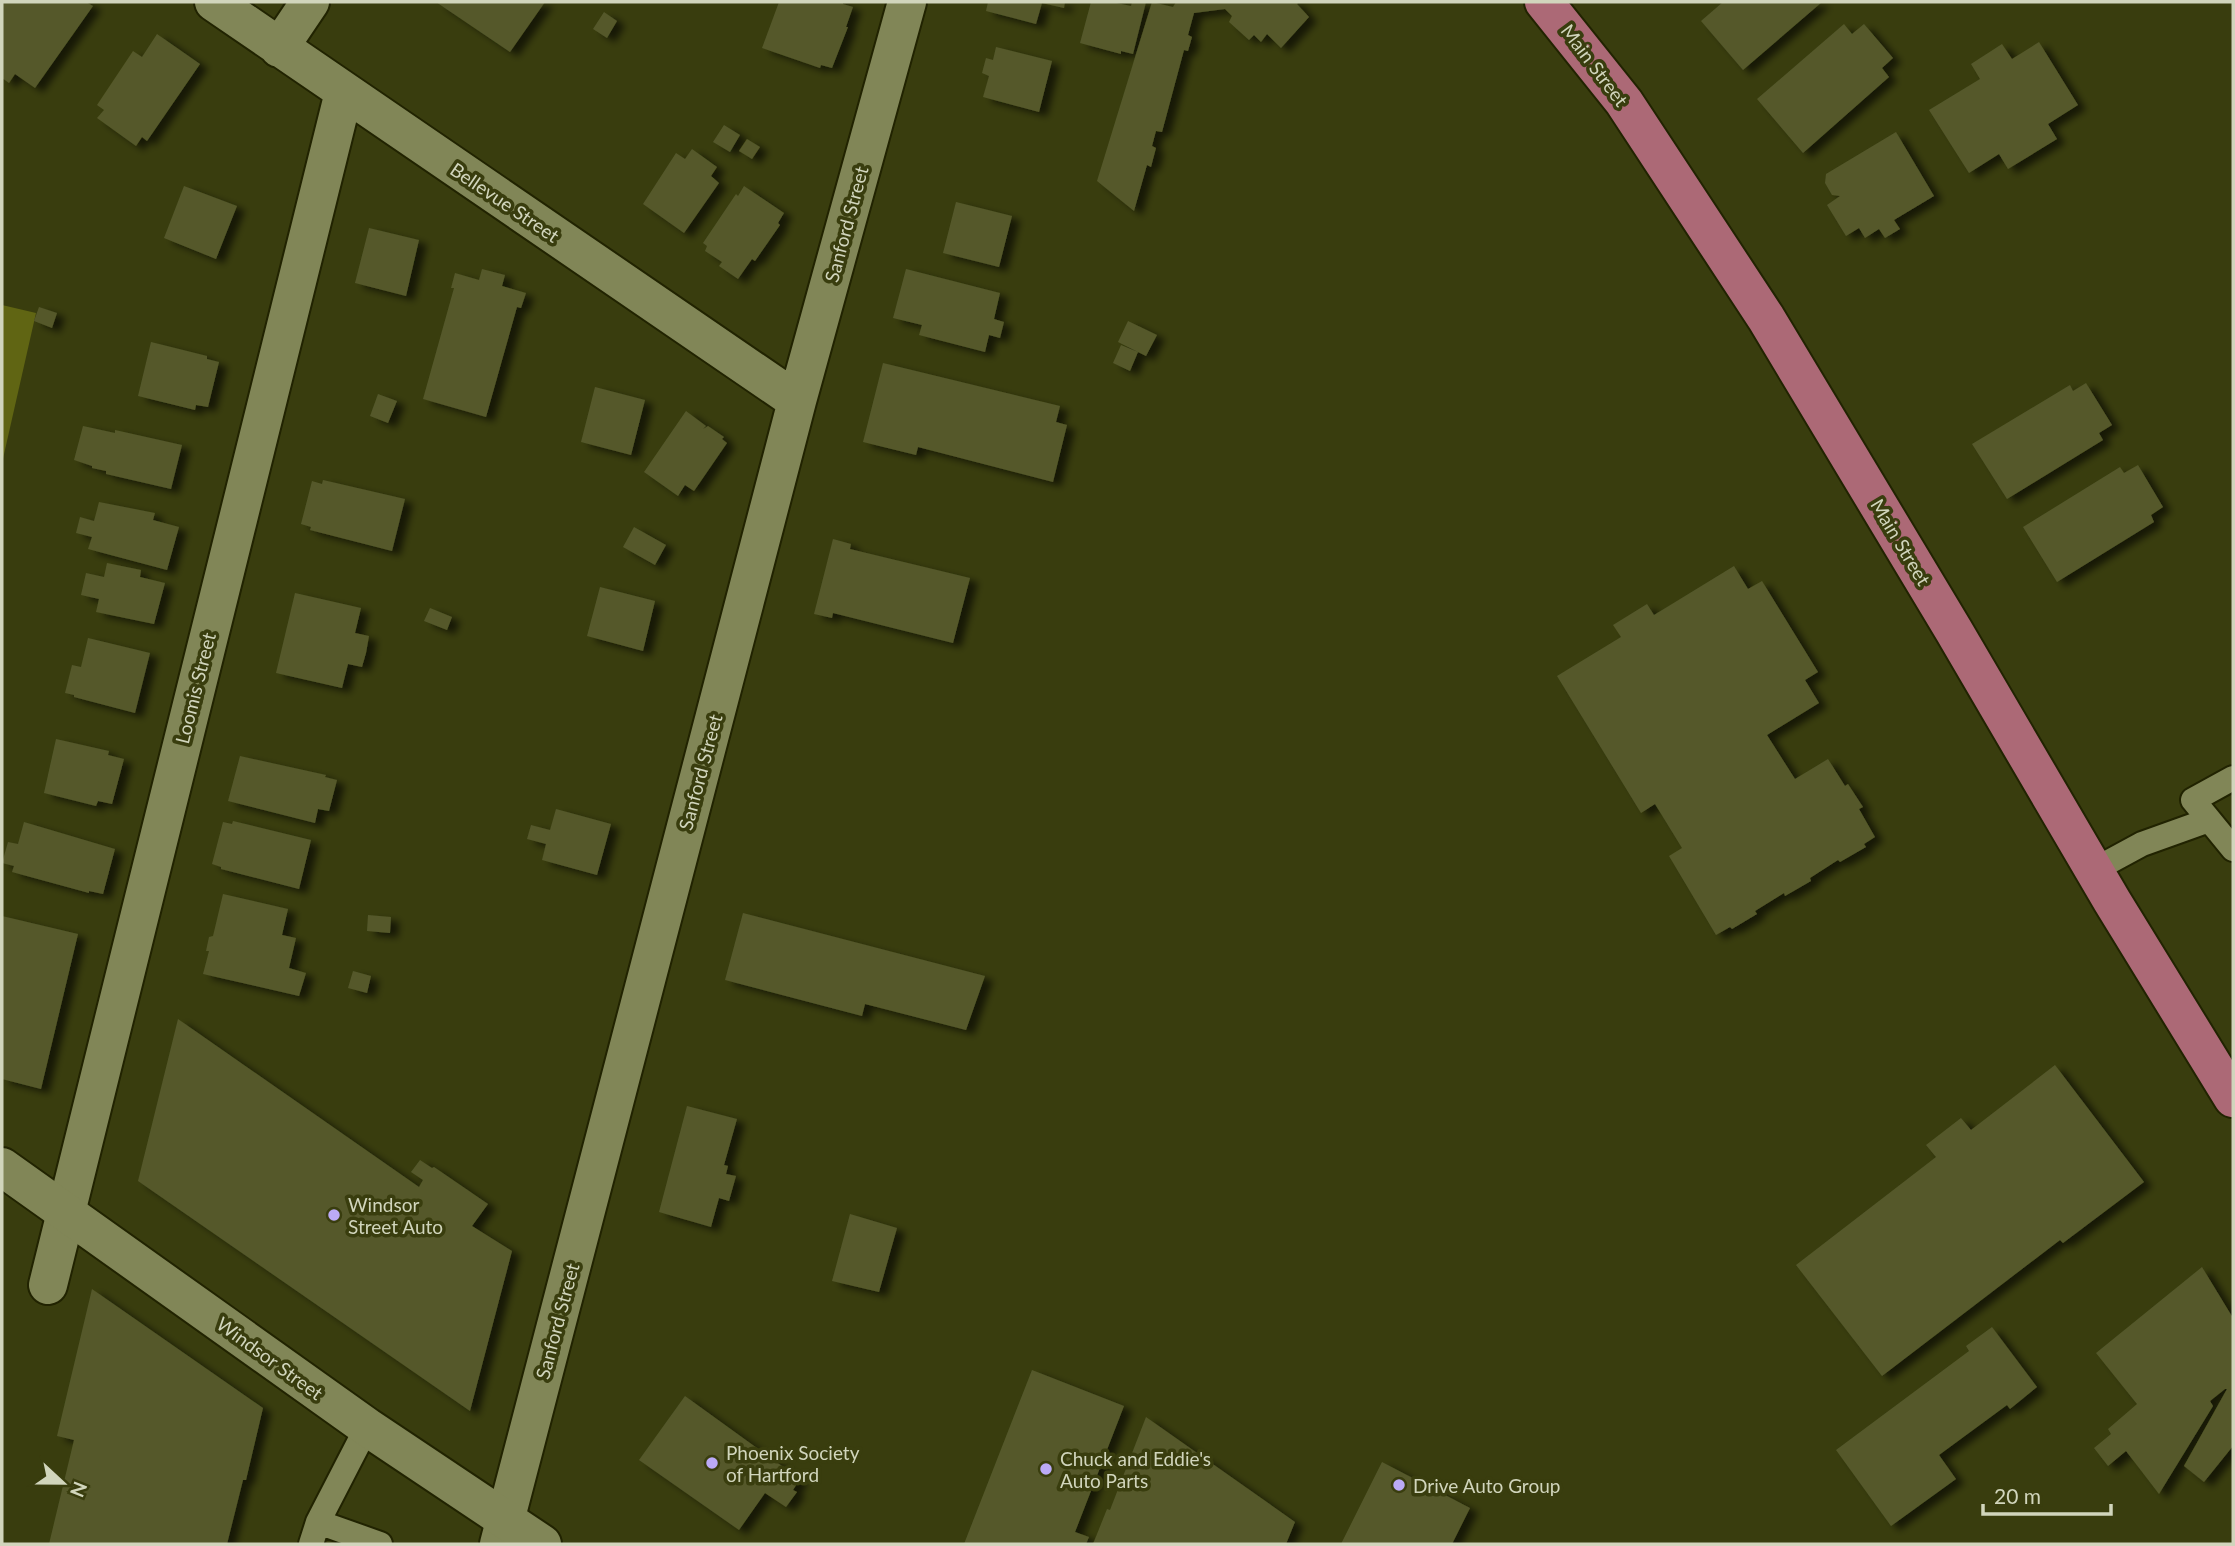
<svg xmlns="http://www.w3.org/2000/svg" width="2235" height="1546" font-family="Lato,sans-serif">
<defs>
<filter id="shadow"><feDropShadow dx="8" dy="4.5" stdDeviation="3.5" flood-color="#0009"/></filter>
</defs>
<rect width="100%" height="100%" fill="#393d0e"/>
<path fill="#606513" d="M2,305L36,313L2,463Z"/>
<path fill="#54582b" filter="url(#shadow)" d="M2,2H86L93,6L35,88L15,74L9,83L2,78Z
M436,2H545L510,52Z
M779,2H843V4L853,7L846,27H848L832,68L821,65L820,68L762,48Z
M988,2H1065L1064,8L1042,3L1036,24L986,11Z
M1091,2H1112L1131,6L1132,2H1146L1133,54L1121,51V54L1080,43Z
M1152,2L1173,7L1176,2H1299L1297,4L1309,17L1281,48L1267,34L1261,42L1254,35L1249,40L1229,22L1232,16L1225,9L1194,13L1188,35L1192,37L1188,51L1184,50L1162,132L1156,131L1152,146L1156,148L1151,167L1147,165L1134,211L1097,181Z
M1723,2H1822L1743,70L1701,21Z
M604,12L617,21L607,38L593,29Z
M1844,24L1852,34L1864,24L1893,58L1882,68L1889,77L1803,153L1757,99Z
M157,34L200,64L147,141L142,137L136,146L97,118L104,110L97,105L133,51L142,57Z
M2039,42L2078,105L2048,124L2057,139L2008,169L1999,154L1969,173L1929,110L1980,79L1971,64L2002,44L2012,59Z
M996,47L1052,61L1039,112L983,97L989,76L982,73L986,58L993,60Z
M724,125L740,135L730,152L713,142Z
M1896,132L1934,196L1894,220L1900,229L1885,238L1879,229L1865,238L1859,228L1846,236L1827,205L1840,196L1832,195L1825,183L1826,174Z
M747,139L760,147L752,159L739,151Z
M692,149L717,167L711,176L719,183L684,233L643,204L676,153L685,159Z
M184,186L237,206L216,259L164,238Z
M744,186L784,213L778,223L780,225L755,261L752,259L738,279L719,266L722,262L705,251L707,246L703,243L736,194L738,196Z
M956,202L1012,216L999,267L943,253Z
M369,228L419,240L406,296L355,283Z
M482,269L505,275L502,286L526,293L521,308L517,307L486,417L423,399L454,288H451L455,273L479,280Z
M906,269L1000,293L994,319L1004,322L1000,338L989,335L985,352L919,335L922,325L893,318Z
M39,307L57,313L52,328L34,321Z
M1128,321L1157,335L1146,356L1118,342Z
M151,342L207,356V359L219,362L208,407L196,405L195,410L138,396Z
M1121,345L1138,352L1130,371L1113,363Z
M883,363L1060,406L1056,422L1067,425L1053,482L918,447L916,455L863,442Z
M2086,383L2112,425L2099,433L2103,440L2007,499L1972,444L2070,385L2073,391Z
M595,387L645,400L631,455L581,442Z
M378,394L397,401L388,423L370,416Z
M686,411L706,426L703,429L708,426L724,437L722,439L727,443L694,491L685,485L678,496L644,472Z
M83,426L115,433V430L182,445L171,489L106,474V471L92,468V466L74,460Z
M2138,465L2163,507L2151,515L2154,522L2057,582L2023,527L2120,467L2124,473Z
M323,480L405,499L392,551L310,530L311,527L301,524L312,481L322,484Z
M99,502L155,513L153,520L179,527L167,570L88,549L92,537L76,533L80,517L94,521Z
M634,527L666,545L655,565L623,547Z
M833,539L851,544L850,549L970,578L953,643L833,613L832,618L814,614Z
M107,563L141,570L140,577L165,583L154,624L96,612L99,599L81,595L86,573L104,577Z
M1734,566L1748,589L1762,581L1818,672L1805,680L1819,703L1767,735L1795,779L1828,759L1845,786L1848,784L1863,807L1859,809L1875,837L1864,844L1866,847L1840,862L1838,860L1810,878L1811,881L1785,896L1784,893L1755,911L1757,914L1732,929L1730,927L1716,935L1669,856L1682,848L1655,804L1641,813L1557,676L1621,637L1613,625L1647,604L1654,615Z
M600,587L655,601L643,651L587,636Z
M295,593L361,608L355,633L369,636L366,653L362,667L348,664L342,688L276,673Z
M430,608L452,617L447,630L424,621Z
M88,638L150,653L135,713L74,697V695L65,693L72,665L81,667Z
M56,739L109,751L108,755L124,759L112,804L98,801L96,806L44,793Z
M240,756L326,775L325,777L337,780L329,811L318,809L315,823L228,801Z
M556,809L611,824L597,875L542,860L546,844L527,839L531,825L550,830Z
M233,821L311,840L299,889L221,869V867L212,864L223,822L232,824Z
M24,822L115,849L103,894L89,891V893L12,872L14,866L2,863L8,842L18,844Z
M223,894L288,909L282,935L296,938L289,968L306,973L299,996L203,974L209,951H206L209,937L213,936Z
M743,913L985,976L966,1030L865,1004L862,1016L725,980Z
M368,915L391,917L390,933L367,931Z
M2,916L78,934L41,1089L2,1079Z
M353,971L371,976L367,993L348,988Z
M178,1019L419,1187L423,1180L411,1172L420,1160L432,1168L434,1167L488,1204L472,1226L512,1251L470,1411L138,1181Z
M2055,1065L2144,1182L2063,1243L2060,1240L1882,1376L1796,1265L1936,1157L1926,1145L1961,1118L1971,1130Z
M687,1106L737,1119L724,1165L728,1166L726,1174L736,1176L729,1201L719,1198L711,1227L659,1212Z
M850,1214L897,1228L879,1292L832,1281Z
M2202,1267L2233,1318V1446L2204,1482L2184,1466L2227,1389H2225L2210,1401L2213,1406L2159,1494L2126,1451L2108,1466L2094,1448L2111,1434L2108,1429L2137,1404L2096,1353Z
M92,1289L263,1408L246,1480H243L227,1544H49L74,1440L57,1436Z
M1992,1327L2037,1387L2010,1409L2007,1405L1939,1455L1956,1479L1891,1526L1836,1450L1969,1351L1966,1346Z
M1032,1370L1124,1406L1075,1532L1089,1537L1086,1544H964Z
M685,1396L800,1479L793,1490L797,1492L786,1507L765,1493L739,1530L639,1460Z
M1146,1417L1295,1522L1286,1544H1093L1107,1509L1110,1510Z
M1382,1462L1470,1508L1452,1544H1341Z"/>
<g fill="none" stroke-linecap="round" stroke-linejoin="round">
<defs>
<path id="lane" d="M2233,778L2193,800L2233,849
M2094,870L2142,844L2209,820
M318,1522L380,1544
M311,1544L318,1522L367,1427"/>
<path id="street" d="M214,2L797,401
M279,48L310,2
M48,1285L344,92
M499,1544L797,401L907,2"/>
<path id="secondary" d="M2,1167L367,1427L542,1544"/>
<path id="primary" d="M1544,2L1624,102L1766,318L1954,631L2112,901L2233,1098"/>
</defs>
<use href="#lane" stroke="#212301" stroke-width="28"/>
<use href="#street" stroke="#212301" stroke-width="42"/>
<use href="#secondary" stroke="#212301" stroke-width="42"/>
<use href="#primary" stroke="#212301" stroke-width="42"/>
<use href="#lane" stroke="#818657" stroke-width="24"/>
<use href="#street" stroke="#818657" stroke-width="38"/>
<use href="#secondary" stroke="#818657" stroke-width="38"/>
<use href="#primary" stroke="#ac6976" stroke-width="38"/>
</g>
<g fill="#bbaaf6" stroke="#393d0e" stroke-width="2.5">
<circle cx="334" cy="1215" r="7"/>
<circle cx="712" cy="1463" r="7"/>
<circle cx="1046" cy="1469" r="7"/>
<circle cx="1399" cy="1485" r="7"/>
</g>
<g text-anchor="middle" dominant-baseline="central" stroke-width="7" stroke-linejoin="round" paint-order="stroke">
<g font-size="19" fill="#d1d5bc" stroke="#393d0e">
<text transform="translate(1595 65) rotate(53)">Main Street</text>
<text transform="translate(505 202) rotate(34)">Bellevue Street</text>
<text transform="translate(846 224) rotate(-75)">Sanford Street</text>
<text transform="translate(1901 542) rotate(59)">Main Street</text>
<text transform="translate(195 688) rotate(-76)">Loomis Street</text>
<text transform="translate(700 772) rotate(-75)">Sanford Street</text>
<text transform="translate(557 1321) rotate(-75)">Sanford Street</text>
<text transform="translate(270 1358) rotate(36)">Windsor Street</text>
</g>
<g font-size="19" fill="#d1d5bc" stroke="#393d0e" text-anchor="start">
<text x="348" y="1204">Windsor<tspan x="348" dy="22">Street Auto</tspan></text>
<text x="726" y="1452">Phoenix Society<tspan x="726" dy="22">of Hartford</tspan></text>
<text x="1060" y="1458">Chuck and Eddie's<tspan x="1060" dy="22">Auto Parts</tspan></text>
<text x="1413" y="1485">Drive Auto Group</text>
</g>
</g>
<rect width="2235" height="1546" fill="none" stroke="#d1d5bc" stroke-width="7"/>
<g transform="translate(63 1483) rotate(112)" stroke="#393d0e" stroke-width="5" paint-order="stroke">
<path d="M0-5L12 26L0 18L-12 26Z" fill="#d1d5bc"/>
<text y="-10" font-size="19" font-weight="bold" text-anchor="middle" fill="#d1d5bc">N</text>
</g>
<path d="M1983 1504v10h128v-10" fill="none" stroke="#d1d5bc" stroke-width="3.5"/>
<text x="1994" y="1504" font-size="21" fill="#d1d5bc" stroke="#393d0e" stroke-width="5" paint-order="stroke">20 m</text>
</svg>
